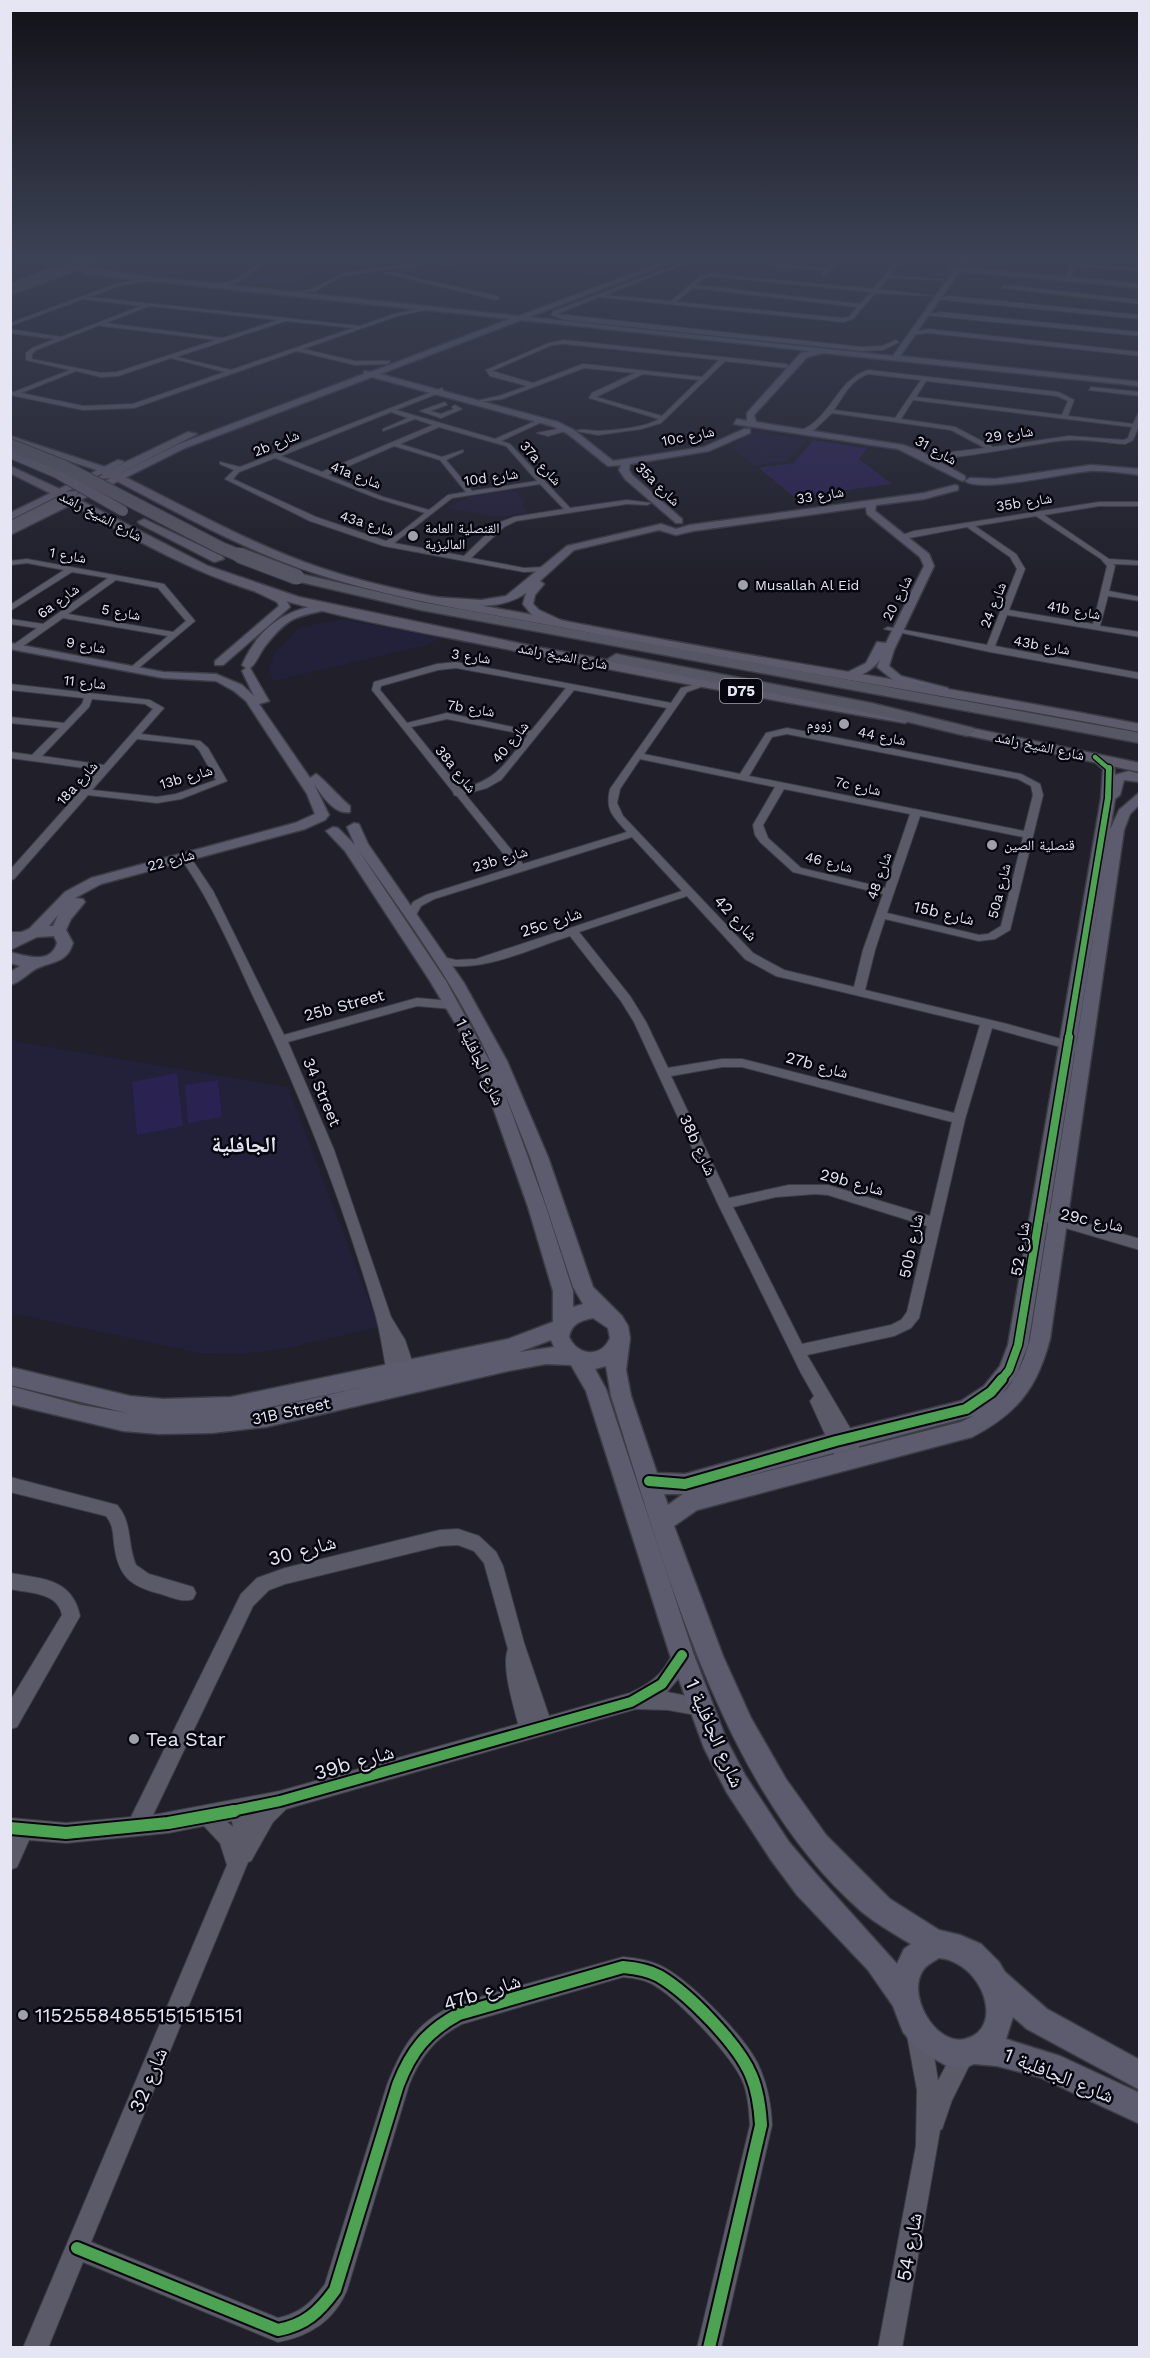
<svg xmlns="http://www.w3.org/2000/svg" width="1150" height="2358" font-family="'Work Sans','Noto Naskh Arabic',sans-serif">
<rect width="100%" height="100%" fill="#201f2a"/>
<path fill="#23203a" d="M759,433L807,439L788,461L754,466L733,448L744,436Z
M510,491H515L526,503L521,504L528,513L498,517L447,508L474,495L479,497L478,495Z
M344,619L440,638L428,645L273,681L269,670L274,654L301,627Z
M10,1040L288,1087L379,1327L284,1349L240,1354L200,1353L11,1313Z"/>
<path fill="#2a2251" d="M149,255H244L226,266L198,264L176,275L116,269Z
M279,255H425L314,272L288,287L240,281Z
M534,255H637L632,257L644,259C633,263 621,269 609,272C587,277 558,268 535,264L540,262Z
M1016,277H1023L1085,283L1079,294L1011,287Z
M813,440L867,448L859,459L892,484L794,497L759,468L794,463Z
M177,1073L183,1126L137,1135L132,1082Z
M218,1080L222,1117L188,1123L185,1085Z"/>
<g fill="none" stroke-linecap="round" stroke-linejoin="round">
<defs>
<path id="street" d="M271,255H276L238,282L219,287L216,285L234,280Z
M431,255H435L434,261L452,263L478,255H484L452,265L429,263L343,276L315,291L294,292L312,289L342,274L427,261Z
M659,255H663L666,258L662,259Z
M702,255H707L605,295L671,301L700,276L710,274L873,289L902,255H906L890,275L944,280L888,278L878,289L933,296L875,293L853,319L843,322L599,297L557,314L862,347L882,346L896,340L899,342L883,350L862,351L565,320L551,315L554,311ZM710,276L871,292L860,304L696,285L704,278ZM693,288L857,307L849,317L843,318L676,302Z
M813,255H845L824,276L822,275L825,271L748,262L828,268L837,258Z
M965,255L1022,262H1028L1032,255H1036L1031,264H1022L967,257Z
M1071,264L1140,268V271L1073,266Z
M386,271L496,296L499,298L496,300L384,273Z
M146,279L148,281L121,285L90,297L360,326L394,314L428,307L431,309L397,316L303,349L355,361H390L388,364L355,365L297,351L134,408L83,410L10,395V391L14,392L70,370L26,360V353L32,348L55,339L10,333V329L61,337L141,306L83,299L10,326V323L118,283ZM149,306L278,320L223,338L106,323ZM286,321L353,328L231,370L176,357ZM100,325L102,326L216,340L117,372L101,373L32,359V354L36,350ZM171,358L225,372L133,404L83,406L21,393L76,371L101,377L118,376Z
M1004,285L1140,300V304L1002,288Z
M950,296L1140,315V319L934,299Z
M941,312L1140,332V336L923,315Z
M928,329L1140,352V356L928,333L912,335L909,333Z
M564,340L786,364L789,366L786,368L725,361L661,423L641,429L598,435L576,431C583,428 591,431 599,431C616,430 645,428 659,419L589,398L592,393L635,373L584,368L502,399L480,402V400L499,396L527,386L490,376L486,370L549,343ZM564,344L719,360L702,377L583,364L533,383L492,371L552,345ZM643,374L699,380L662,416L596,397Z
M868,370L1058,392L1074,400L1068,416L1133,424L1140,410V423L1133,440L1125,444C1107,443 1088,439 1069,440C1039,441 938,466 918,456L985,448L951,430L832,413L814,430L799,433V431C831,420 836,380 868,370ZM868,374L921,380L895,418L834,410C844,395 851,380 868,374ZM926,381L1057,396L1068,401L1062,415L916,397ZM913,400L1132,427L1128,438L1124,440L1069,436L993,447L955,427L901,419Z
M1091,387L1140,392V396L1089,390Z
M442,388L444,391L396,410L495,439L540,419H544V421L501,441L510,444L570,508L627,500L651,503L647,505L627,504L516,521L504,527L471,558L524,568L545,567L549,569L545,571L524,572L384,546L310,521L225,479L234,470L220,464V462L240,467ZM391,412L408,418L383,429V431L415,419L433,425L322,472L281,456ZM439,427L506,446L537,481L472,491L446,460L463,452V450L442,457L400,444ZM394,446L440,460L466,492L448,495L429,510L383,497L328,475ZM275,458L379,499L425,513L397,535L386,541L316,517L233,479L239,472ZM540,484L564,509L514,517L498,523L464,556L394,543L452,498Z
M445,402L447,405L430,411L441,414L454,409L452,407L455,405L462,409L441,418L420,411Z
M567,427L569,430L548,436L537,433Z
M1099,502H1140V506H1099L1044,515L1109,559L1140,561V565L1113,564L1115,566L1109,591L1140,597V601L1108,596L1100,626L1140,632V637L1007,615L995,646L1140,673V679L990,652L884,629L888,627L987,645L1017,569L1010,557L967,527L899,540V536L914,531ZM1036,516L1101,559L1107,566L1093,624L1009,610L1025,569L1016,554L975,526Z
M27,559L164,584L195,621L134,672L130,669L131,667L168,636L63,618L19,649H13V645L37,628L10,624V619L43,624L108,578L72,572L10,611V605L64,570L27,563L10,565V561ZM116,580L158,588L186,621L173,632L68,614Z
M456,662L671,703L681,688L704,682V686L687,692L644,754L740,774L766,733L787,728L1021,774L1040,784L1043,795L1010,930L995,939L979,941L885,919L875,950L865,990L1007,1024L1079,1044L1081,1047L1075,1051L992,1028L965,1119L919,1318L911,1328L894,1336L807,1355L860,1445L858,1450L849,1451L853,1460L851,1465L845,1467L839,1465L810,1401L814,1396L801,1373L718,1204L634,1022L621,1001L570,936C529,949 481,974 439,964L437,961L443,957L456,960L476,959L682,891L632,837L434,899L421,906L415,917H407L406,915L413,902L426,895L514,867L457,796L454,795L453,792L372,690L374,682L437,664ZM456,668L566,688L531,731L447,713L407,723L380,690L381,686L438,670ZM574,690L667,708L610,789C605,811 613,816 627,832L523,864L465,794L487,788L501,780ZM447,719L528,735C504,764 499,779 461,789L411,727ZM787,734L1018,779L1031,786L1033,795L1024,831L749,776L772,737ZM640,759L775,787L753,825L755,835L760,842L793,872L883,894L863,950L854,987L784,970L753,953L623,816L617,803L620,789ZM784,789L910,814L885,888L801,868L768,838L763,825ZM920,816L1023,837L1001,926L988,934L979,935L887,913ZM687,896L745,959L776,976L980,1025L954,1113L742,1059H722L668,1068L646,1022L630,996L579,932ZM722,1067H742L952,1122L930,1216L828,1185H789L729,1198L671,1076ZM815,1194L828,1195L927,1226L907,1312L901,1320L891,1325L802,1344L733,1207L776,1197Z
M10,684L150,700L164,708L141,734L200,741L208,748L227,781L181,799L157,803L88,795L14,879L10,880V870L99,770L10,758V752L32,755L59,728L10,723V717L64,723L82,704L84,698L10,690ZM92,699L145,704L153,709L104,765L42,756L89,707ZM137,739L194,745L199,750L216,780L176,794L157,797L92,790Z
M189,860L193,861L213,891L284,1035L417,998L452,1001L458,1005L452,1009L417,1006L288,1042L334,1150L391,1317L405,1340L417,1376L414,1381L409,1382L403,1380L401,1385L396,1387L391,1385L388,1380C384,1358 381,1335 375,1313C343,1204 302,1097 253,996C232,950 212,904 184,863Z
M10,932H23L29,935L23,938H10Z
M1050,1213L1140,1239V1250L1045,1222L1043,1218L1045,1214Z
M10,1477L117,1505C133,1523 127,1545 136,1565L149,1574L193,1587L196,1593L193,1599C183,1603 171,1597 161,1594C130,1586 118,1577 114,1543C113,1533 113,1524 106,1516L10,1492Z
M458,1529L479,1536L496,1552L503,1566L524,1643L549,1716L630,1693C641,1688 652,1682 660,1673C668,1665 672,1650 682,1646L688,1649L691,1655L679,1678L667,1692L708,1700L710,1707L708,1714L701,1716L668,1710L636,1709L286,1809L273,1822L251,1861L248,1862L91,2242L278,2318C301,2313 312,2302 325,2284L387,2085C403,2044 417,2021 459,2003L623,1957C638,1958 654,1961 667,1969C695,1986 742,2034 757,2062C767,2082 771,2103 772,2125L721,2348H697L750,2125C749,2110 748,2093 742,2080C731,2055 674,1994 650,1983C642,1979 632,1978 623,1977L462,2024C435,2038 420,2057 409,2085L347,2290C334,2321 310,2336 278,2342L83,2262L48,2348H23L227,1865L220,1843L204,1826L168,1833L66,1843L29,1840L17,1867L10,1870V1818L66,1823L131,1817L241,1594L257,1578L285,1568L440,1530ZM458,1545L474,1551L484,1563L508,1649C501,1667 514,1706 518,1724L280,1791L153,1815L253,1606L269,1590L285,1584L440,1546ZM232,1821L233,1827L227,1822Z
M10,1573C42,1579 72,1578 80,1616L17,1727L10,1729V1701L62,1615C58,1592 29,1593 10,1589Z
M918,2024L926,2027L933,2049L938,2081L956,2046L964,2043L972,2046L975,2054L952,2100L942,2129L940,2130L902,2348H878L916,2146L917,2090L907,2035L910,2027Z"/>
<path id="secondary" d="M110,255H118L10,295V291Z
M682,255H690L529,317L893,356L954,270L949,269V267H957L965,255H971L963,267L1065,277L1074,255H1080L1071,277L1140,284V288L960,271L900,356L1140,382V386L823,353L807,357L754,415L756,422L903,445L920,451L965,476V480L962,481L898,449L734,424L737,419L747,421V413L801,353L810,351L521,320L380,374L558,422L574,430L613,461L704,447L744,429H750V433L709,451L630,464L629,470L632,475L682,519V523H676L625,479L619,470L621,465L608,466L568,434L552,426L372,377L185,448L10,535V528L179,444L364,374V371L371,372L510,319L84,274L82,271L93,268L144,276L519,316Z
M118,460L125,462L10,520V513Z
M1091,465L1140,469V475C1123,473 1105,470 1089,471C1064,473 982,493 965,481L970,478L995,479Z
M955,485L958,486V490L924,499L876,505L875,511L929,554L934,566L894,650L889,666L901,676L948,688V694L944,695L893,680L877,667L880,659C875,669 853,683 842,675L866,663L877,642L886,643L924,566L920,557L867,514L866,507L693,531L676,535L659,530L574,550L540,581L544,584L535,595L533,604L539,610L565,622L566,624L561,627L531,614L523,604L526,593C499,612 463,605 432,603L427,600L432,597L481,600L506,596L567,546L661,524L676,529L690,525L924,493Z
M256,588C269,586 285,595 290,607L223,665H215V661L279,606L277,602L256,592Z
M327,604L332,607L331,609C296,617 290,615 266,645C260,652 257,663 250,668L269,701L259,704L310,778L316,774C321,776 342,800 350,806V812C334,815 322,795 314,784L329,815L325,820L305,829L101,884L75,898L83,899L85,902L71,919L66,930L73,943C67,962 55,961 40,967C29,971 22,982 10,985V972L20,966L10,963V952C26,956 51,965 57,943L54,936L37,937L10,950V937L29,929L65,892L91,878L295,823L315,814L307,794L246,701L234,691L216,681L163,678L10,649V643L163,672L216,674L242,685L254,696L242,671L246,668L242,665C259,627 286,608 327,604ZM58,915L53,926H49Z
M1095,753L1114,765L1115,775L1129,771L1140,774V782L1124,780L1120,795L1115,799L1028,1345L1016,1376L1001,1395C1017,1379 1024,1361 1030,1339L1110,830L1119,810L1140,792V804L1130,814L1124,830L1050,1339C1037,1388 1018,1413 972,1437L697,1510L674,1526L723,1656L751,1718L786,1779L826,1835L890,1899L939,1930L960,1935L981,1944L999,1962L1005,1972L1047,2009L1140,2060V2090L1027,2029L1013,2017L1006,2039L1060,2056L1140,2093V2124L1039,2077L997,2066L974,2064L965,2068L945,2065L917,2049L903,2032L893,2006L868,1970L797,1895L771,1860L727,1793L704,1748L670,1655L586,1391L571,1365L546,1364L508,1371L266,1427L212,1433L159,1434L123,1431L10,1404V1386L81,1405L127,1413L10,1385V1367L130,1396L163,1399L231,1397L508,1339L553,1322V1291L528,1207L483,1079L458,1028L430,981L345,851L326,831L333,827L338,828L355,845L347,827L354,823L359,824L368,844L464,983L507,1061L548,1157L593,1287L622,1316L628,1326L630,1338L626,1370L631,1396L657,1473L685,1474L836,1432L961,1401L984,1386L1000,1366L1008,1345L1101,798L1103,769L1089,757ZM357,848C407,919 459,989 494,1069L446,981ZM502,1086L530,1157L573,1287L583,1304L573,1307V1291L546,1207ZM593,1318L608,1328L610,1338C601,1358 578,1356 569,1337C572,1323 580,1321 593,1318ZM551,1340L554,1347L519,1352ZM606,1366L611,1396C665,1566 722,1791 862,1912C877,1924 894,1934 911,1944L904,1949L897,1964L817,1875L789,1842L745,1775L727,1741L694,1655L606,1389L595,1369ZM363,1387L266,1409L252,1411ZM973,1416L961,1422L728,1481ZM664,1494H683L668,1505ZM939,1958C983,1962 1006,2029 965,2039C935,2046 905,1993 924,1969C927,1965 934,1961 939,1958Z"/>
<path id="primary" d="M88,255H98L10,289V284Z
M188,432L197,434L119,474C186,507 250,544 321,568C401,595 487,605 570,622C759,659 950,687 1140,724V732C948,695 756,666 565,628C481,612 395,600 314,573C243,550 177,512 111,478L100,479L99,477L103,474L94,469L10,442V436L111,469Z
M10,466L66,492L77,491L78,493L74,497L208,566L299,597L537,647L905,715L912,719L905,723C768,700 632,674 496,647C406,629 313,614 228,582C171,561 119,530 66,501L10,529V521L58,497L10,473Z
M144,519L222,556L224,559L214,562L140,524L138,522Z
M947,723L1140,763V772L942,730V724Z"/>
<path id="highway" d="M96,255H107L10,294V288Z
M297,573L421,602L1140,733V743L421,610L292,580L290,577Z
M616,654L871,703L973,728L975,731L967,736L871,713L611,662L608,659Z"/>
</defs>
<use href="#street" stroke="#3c3c45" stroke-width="2"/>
<use href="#secondary" stroke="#3c3c45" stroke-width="3"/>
<use href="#primary" stroke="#3c3c45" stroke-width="3"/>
<use href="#highway" stroke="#3c3c45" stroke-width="3"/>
<use href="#street" fill="#5b5a69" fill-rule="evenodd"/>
<use href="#secondary" fill="#5d5b6e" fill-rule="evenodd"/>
<use href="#primary" fill="#5c5a6b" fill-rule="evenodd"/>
<use href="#highway" fill="#575664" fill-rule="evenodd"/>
<defs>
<path id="primary-bridge" d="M10,453L57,473L123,511"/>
<path id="highway-bridge-far1" d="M10,445L63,466L221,548L243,557"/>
<path id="highway-bridge" d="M239,555L297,577"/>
</defs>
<use href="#primary-bridge" stroke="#3c3c45" stroke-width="12" stroke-linecap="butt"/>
<use href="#highway-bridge-far1" stroke="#3c3c45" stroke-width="14" stroke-linecap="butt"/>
<use href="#highway-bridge" stroke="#3c3c45" stroke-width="17" stroke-linecap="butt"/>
<use href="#primary-bridge" stroke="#5c5a6b" stroke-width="10"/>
<use href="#highway-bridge-far1" stroke="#575664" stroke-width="12"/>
<use href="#highway-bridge" stroke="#575664" stroke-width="15"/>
<defs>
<path id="cycleway-far4" d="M1095,757L1109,769"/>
<path id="cycleway-far3" d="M1068,1039L1108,798L1109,768"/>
<path id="cycleway-far2" d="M1001,1380L1009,1370L1018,1345L1069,1037"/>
<path id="cycleway-far1" d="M649,1481L685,1484L836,1441L966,1409L991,1392L1002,1379
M227,1812L280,1801L631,1702L662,1684L682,1655"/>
<path id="cycleway" d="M10,1828L66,1833L168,1823L234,1811
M77,2248L278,2330C305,2325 319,2312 335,2290L398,2085C411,2051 427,2031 459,2014L623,1967C635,1968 648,1970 659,1976C688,1993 738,2044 751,2075C758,2091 760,2108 761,2125L709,2348"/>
</defs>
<use href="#cycleway-far4" stroke="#07060f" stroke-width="7"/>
<use href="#cycleway-far3" stroke="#07060f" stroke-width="9"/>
<use href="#cycleway-far2" stroke="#07060f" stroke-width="11"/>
<use href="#cycleway-far1" stroke="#07060f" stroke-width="14"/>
<use href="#cycleway" stroke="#07060f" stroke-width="16"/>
<use href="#cycleway-far4" stroke="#4ca352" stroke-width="4.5"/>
<use href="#cycleway-far3" stroke="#4ca352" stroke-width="6"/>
<use href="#cycleway-far2" stroke="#4ca352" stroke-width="8"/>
<use href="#cycleway-far1" stroke="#4ca352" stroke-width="10"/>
<use href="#cycleway" stroke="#4ca352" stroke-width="12"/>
</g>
<linearGradient id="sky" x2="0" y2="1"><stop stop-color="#121117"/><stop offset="0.44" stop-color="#3c4255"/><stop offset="1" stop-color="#3c4255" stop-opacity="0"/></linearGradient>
<rect width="1150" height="585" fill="url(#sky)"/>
<g fill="#a0a0ad" stroke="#07060f" stroke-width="2">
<circle cx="413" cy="536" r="6"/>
<circle cx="743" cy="585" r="6"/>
<circle cx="844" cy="724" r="6"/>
<circle cx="992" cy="845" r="6"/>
<circle cx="134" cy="1739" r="6"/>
<circle cx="23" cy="2015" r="6"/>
</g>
<g text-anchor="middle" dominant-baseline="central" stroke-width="5" stroke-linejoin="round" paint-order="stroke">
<g font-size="14" fill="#e5e5f4" stroke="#07060f">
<text transform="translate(1009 434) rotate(-8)">شارع 29</text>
<text transform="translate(688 436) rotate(-11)">10c شارع</text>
<text transform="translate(276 443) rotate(-22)">2b شارع</text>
<text transform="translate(936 450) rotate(29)">شارع 31</text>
<text transform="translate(541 463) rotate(48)">37a شارع</text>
<text transform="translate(356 475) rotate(21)">41a شارع</text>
<text transform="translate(491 477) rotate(-8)">10d شارع</text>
<text transform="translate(658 484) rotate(44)">35a شارع</text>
<text transform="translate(820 495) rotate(-9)">شارع 33</text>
<text transform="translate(1024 502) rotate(-9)">35b شارع</text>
<text transform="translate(101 516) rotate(28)">شارع الشيخ راشد</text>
<text transform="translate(367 523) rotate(17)">43a شارع</text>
<text transform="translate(68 555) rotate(10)">شارع 1</text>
<text transform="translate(897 598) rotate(-63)">شارع 20</text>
<text transform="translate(58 601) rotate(-36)">6a شارع</text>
<text transform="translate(993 605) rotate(-68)">شارع 24</text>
<text transform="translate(1074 610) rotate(10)">41b شارع</text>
<text transform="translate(121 612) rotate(10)">شارع 5</text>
<text transform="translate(86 645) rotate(10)">شارع 9</text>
<text transform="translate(1042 645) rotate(10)">43b شارع</text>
<text transform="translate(471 656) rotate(8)">شارع 3</text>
<text transform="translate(563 656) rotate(11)">شارع الشيخ راشد</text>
<text transform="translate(85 682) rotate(6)">شارع 11</text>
<text transform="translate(471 708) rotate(9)">7b شارع</text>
<text transform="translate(882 736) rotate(11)">شارع 44</text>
<text transform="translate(510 742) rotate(-51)">شارع 40</text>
<text transform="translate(1040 746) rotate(12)">شارع الشيخ راشد</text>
<text transform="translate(456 769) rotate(51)">38a شارع</text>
<text transform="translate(186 777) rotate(-16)">13b شارع</text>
<text transform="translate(77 783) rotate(-48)">18a شارع</text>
<text transform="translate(858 786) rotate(12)">7c شارع</text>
<text transform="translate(500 859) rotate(-17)">23b شارع</text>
<text transform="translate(171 860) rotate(-15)">شارع 22</text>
<text transform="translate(829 862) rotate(14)">شارع 46</text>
<text transform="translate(879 876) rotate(-71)">شارع 48</text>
<text transform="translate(999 891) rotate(-76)">50a شارع</text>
</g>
<g font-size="14" fill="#e5e5f4" stroke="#07060f" text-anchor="start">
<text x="425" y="528">القنصلية العامة<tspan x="425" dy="16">الماليزية</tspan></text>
<text x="755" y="585">Musallah Al Eid</text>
<text x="832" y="724" text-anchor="end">زووم</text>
<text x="1004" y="845">قنصلية الصين</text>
</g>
<rect fill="#07060f" stroke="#a2a2af" stroke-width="1.5" x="720" y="679" width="42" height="24" rx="4.5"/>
<g font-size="15" font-weight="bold" fill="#e5e5f4">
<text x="741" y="691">D75</text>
</g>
<g font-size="16" fill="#e5e5f4" stroke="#07060f">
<text transform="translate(944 913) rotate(13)">15b شارع</text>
<text transform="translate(736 918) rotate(47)">شارع 42</text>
<text transform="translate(551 922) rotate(-18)">25c شارع</text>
<text transform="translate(344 1005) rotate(-15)">25b Street</text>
<text transform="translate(480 1062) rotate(65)">شارع الجافلية 1</text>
<text transform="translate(817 1065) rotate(15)">27b شارع</text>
<text transform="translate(322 1092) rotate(67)">34 Street</text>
<text transform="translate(698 1145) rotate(65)">38b شارع</text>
<text transform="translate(852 1182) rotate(15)">29b شارع</text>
<text transform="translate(1092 1220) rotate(12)">29c شارع</text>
<text transform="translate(911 1246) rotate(-78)">50b شارع</text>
<text transform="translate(1020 1249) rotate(-81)">شارع 52</text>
<text transform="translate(291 1411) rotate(-12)">31B Street</text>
</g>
<g font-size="20" fill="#e5e5f4" stroke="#07060f">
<text transform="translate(302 1550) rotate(-15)">شارع 30</text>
<text transform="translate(715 1733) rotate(66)">شارع الجافلية 1</text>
<text transform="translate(354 1762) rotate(-16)">39b شارع</text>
<text transform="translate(482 1992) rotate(-18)">47b شارع</text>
<text transform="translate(1059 2075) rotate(22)">شارع الجافلية 1</text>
<text transform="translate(148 2080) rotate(-67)">شارع 32</text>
<text transform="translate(909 2247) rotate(-80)">شارع 54</text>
</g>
<g font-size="20" fill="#e5e5f4" stroke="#07060f" text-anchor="start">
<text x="146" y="1739">Tea Star</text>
<text x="35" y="2015">11525584855151515151</text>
</g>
<g font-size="22" font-weight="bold" fill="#e5e5f4" stroke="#07060f">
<text x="244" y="1144">الجافلية</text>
</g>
</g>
<rect width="1150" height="2358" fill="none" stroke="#e5e5f4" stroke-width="24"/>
</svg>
